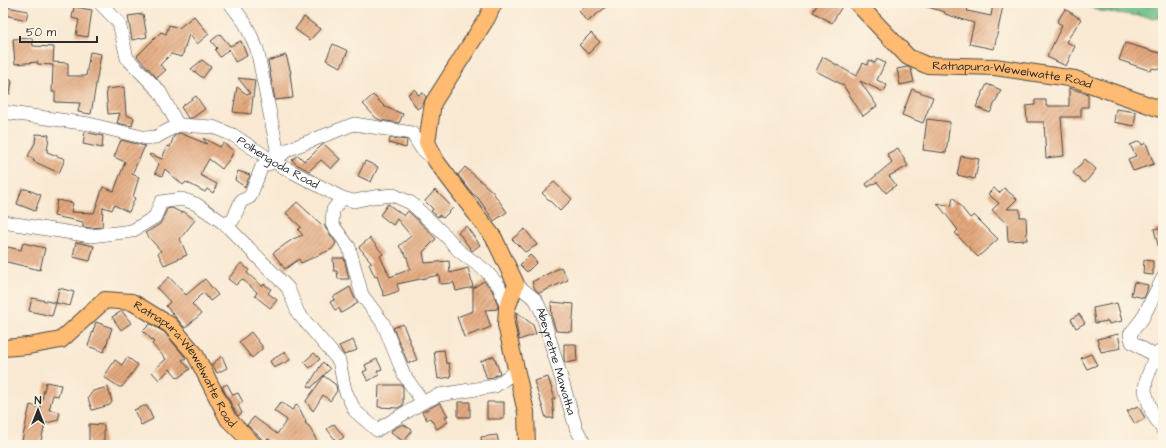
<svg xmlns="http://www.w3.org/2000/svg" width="1166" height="448" font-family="'Architects Daughter',sans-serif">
<defs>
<pattern id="forest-firs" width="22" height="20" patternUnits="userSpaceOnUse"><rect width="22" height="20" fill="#6ebe88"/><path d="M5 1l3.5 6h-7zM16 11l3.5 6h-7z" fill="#5b9b6f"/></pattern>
<pattern id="building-hatch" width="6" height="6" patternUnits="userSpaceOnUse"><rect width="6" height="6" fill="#e3a87e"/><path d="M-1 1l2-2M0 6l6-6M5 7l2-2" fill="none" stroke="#b88967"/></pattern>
</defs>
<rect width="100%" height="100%" fill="#fcf5e5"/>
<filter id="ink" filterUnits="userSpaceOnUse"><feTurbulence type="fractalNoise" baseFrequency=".025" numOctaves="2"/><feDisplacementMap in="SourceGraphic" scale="8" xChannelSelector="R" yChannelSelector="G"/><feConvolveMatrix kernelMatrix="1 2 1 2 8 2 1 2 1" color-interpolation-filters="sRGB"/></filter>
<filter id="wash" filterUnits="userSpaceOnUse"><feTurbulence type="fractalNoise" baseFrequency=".012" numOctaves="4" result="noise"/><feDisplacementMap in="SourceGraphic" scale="16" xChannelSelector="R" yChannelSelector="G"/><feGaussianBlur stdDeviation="0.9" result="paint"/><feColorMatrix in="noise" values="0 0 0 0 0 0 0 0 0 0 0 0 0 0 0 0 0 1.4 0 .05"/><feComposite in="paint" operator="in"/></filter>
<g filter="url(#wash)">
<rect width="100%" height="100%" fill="#f9e9d3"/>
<path fill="url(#forest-firs)" stroke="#4c745a" d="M1077,3H1163V19L1100,11Z"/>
<g id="blocks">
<path fill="url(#building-hatch)" d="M589,3H611L587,22L579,11Z
M818,3H837L842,6L832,23L813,12Z
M922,3H970L967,11L991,16L993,4L1003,6L994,49L969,44L974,23L945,14V12L921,5Z
M7,7L28,11L26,20L5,15Z
M74,7L92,10L88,37L76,35L79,20L72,18Z
M1065,9L1081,19L1066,42L1075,46L1066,66L1047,57L1062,25L1057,22Z
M143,14L147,37L132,40L128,16Z
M194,16L209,34L197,44L189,34L182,57L171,54L160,65L166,70L157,78L137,56L161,32L166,34L169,25L179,28Z
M304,17L320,29L310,40L295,29Z
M591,33L600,42L588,54L579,45Z
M220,34L230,46L241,41L247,56L235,62L229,49L220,57L215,50L217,48L211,41Z
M32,38L33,46L54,47L53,62L68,63V76H86L90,52L101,54L91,114L78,112L80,103L55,102V92H52L53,65L37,64L38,62L15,64L13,39Z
M1125,43L1163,54V70L1152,68L1151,71L1119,60Z
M333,44L348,51L341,67L326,60Z
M286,55L291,73H290L293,98L275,100L268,61Z
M823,57L856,76L863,63L867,65L869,60L875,63L877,59L885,63L877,80L887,85L884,92L860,81L877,106L863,116L843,85L816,71Z
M202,60L211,67L203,78L191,69Z
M907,67L911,69L914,82L900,85L897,69Z
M238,78L255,80L251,114L233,112L237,87L248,95L250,93Z
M3,79L12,80L10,94L3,93Z
M987,84L1001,90L990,113L976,107Z
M124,87L126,115L134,118L132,126L117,123L120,113L108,114L106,89Z
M1069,88L1088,94V107H1081V117H1061L1064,156L1046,158L1044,122H1027L1026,106L1035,105V100H1046V106H1069Z
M415,89L418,95L423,93L426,97L423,105L417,109L408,94Z
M912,89L933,97L923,123L902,115Z
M373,95L385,107L403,114L399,123L380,120L376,118L363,104Z
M196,96L205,109L192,118H188L181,107Z
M1116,109L1136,112L1134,126L1114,122Z
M927,119L950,122L946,153L923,150Z
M85,132L103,136L102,148L83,144Z
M180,133L207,144L203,138L220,147L223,143L234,151L231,157L222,169L209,159L200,175L217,184L213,193L207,189L205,192L186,182L183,185L165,169L162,176L155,173L159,164L149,155L150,154L162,159L167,146L170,147L174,136Z
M36,134L49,135L47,152L65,159L59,173L33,161L34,159L28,156L35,143Z
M390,138L407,140L406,148L389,143Z
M121,140L145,146L132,174L139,177L133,197L135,198L129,212L114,205L112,210L103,207L102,227L91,228L83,227V222L54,216L57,200L73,203L71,212L94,213L103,187L114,191L125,162L114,157Z
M1140,141L1142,145L1146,143L1154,164L1133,171L1128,159L1136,156L1130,145Z
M324,144L340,159L331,169L321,160L309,171L296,164L292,160L298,155L304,161L307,158L308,159L321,146Z
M898,148L908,166L889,176L896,185L886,193L877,182L868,187L866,184L892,162L887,154Z
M961,156L979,159L975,179L957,175Z
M1085,159L1096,169L1085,183L1073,173Z
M365,161L378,167L371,182L358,176Z
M465,167L492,191L507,212L494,221L478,198L472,193L458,175Z
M238,171L250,175L245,187L235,180Z
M554,182L572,199L560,211L542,193Z
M994,188L999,193L1004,188L1017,199L1007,209H1020V217H1026L1027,240L1008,241L1007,224L992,210L999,203L988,194Z
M22,189H26L41,195L35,211L17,204Z
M435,190L453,208L443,218L439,215L438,217L431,211L433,209L425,201Z
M953,197L970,218L974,215L998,239L978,257L955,233L958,230L937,203L951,206Z
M297,202L322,225L324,224L326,229L336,243L332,249L301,263L299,259L285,269L273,253L293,239L303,235L298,230L301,227L286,213Z
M388,204L404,216L408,211L427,229L436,239L423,252L425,263L449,261L450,273L468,268L473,287L456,291L454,283L440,284L439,275L397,284L399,291L384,296L377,276L375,277L369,264L372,263L359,247L370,238L383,254L380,256L390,277L410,269L407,257L399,246L411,236L397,219L393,225L380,215Z
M172,208L182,213L183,211L195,220L180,239L187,255L164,265L158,253L161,251L145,233L160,224L162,220L167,209Z
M466,226L480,245L472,251L458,232Z
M1163,227V253H1160L1154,229Z
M525,229L537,245L525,252L512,239Z
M76,242L94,246L90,261L73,257Z
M23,243L45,248L40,270L3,261V246L21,250Z
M530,255L537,262L527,272L520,265Z
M333,258H344L349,279H338L337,271H334Z
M1144,260L1153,261V275L1143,274Z
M241,263L249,270L247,273L262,286L264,284L271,289L268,293L277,300L270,308L255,296L257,292L242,279L236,285L228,279Z
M561,267L568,280L539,293L535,289L532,282Z
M169,277L186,295L205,279L218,295L210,301L204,293L198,297V298L192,304L201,314L185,328L166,306L170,302L157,288Z
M484,281L492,290L498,305L497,309L485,310L491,327L464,337L457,317L473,311V288Z
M1134,282L1148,285L1147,291L1144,298L1131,295Z
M350,287L354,297L358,303L341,313L339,308L335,310L330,302L334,300L333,297Z
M59,288L74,292L70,306L56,303Z
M32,298L56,303L52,316L29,311Z
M551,302L574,304L572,332L556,331L552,318Z
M1117,303L1122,321L1109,324L1108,321L1095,323L1093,308Z
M122,311L131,323L121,330L112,317Z
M517,312L533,325L536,334L519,340L516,324Z
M1079,314L1085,323L1076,328L1071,319Z
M96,322L112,328L104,352L88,346Z
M150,324L164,332L186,358L182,360L190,369L178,378L170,369L159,380L152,372L166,359L152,344L154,342L143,331Z
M403,324L417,360L408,363L393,328Z
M251,332L262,346V349L252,358L239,342Z
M1118,334L1121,348L1101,352L1097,339Z
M353,340L357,350L344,355L339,346Z
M564,344H576L577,361L565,363L564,358Z
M444,350L446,363H449L451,377L438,379L434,351Z
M285,352L290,360L274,368L270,361Z
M314,353L320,359L310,368L304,362Z
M1091,354L1097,365L1087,369L1081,358Z
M222,356L227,368L217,373L212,364Z
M494,356L500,373L493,377L487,379L481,361Z
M127,357L138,365L122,387H119L104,377L115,360L122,365Z
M377,359L382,369L377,371L379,375L368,381L363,372L367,370L365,365Z
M323,362L330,369L311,388L308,386Z
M324,376L336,385L337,391L330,401L323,395L313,411L306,401Z
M548,377L555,399H552L554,418H546L534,381Z
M46,382L61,385L58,396L53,395L49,410L60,412L58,420L43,424H45L40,445H21L30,405L40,408Z
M227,384L233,395L238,393L243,402L238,405L242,413L238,416L236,413L222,387Z
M379,385H402L403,388V405L398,408L378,407Z
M108,387L112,402L110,405L92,410L88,398L93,391Z
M281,402L292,410L297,404L306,421L305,423L309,426L319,445H278L268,439L264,443L261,438L247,425L254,417L277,434L287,420L274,411Z
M458,402H470V417H458Z
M487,402H504V419H487Z
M440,403L448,416H445L448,422L437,429L430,418L427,420L422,412Z
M144,406H147L153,419L141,425L134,410Z
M1138,406L1145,418L1135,424L1127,411Z
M89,424L104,425V445H89Z
M334,424L344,437L337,442L327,429Z
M403,424L412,430L404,442L391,432L392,430Z
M497,435L499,445H482L481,437Z"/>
</g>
</g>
<g filter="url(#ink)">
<use href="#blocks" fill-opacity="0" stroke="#4a4844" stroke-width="1"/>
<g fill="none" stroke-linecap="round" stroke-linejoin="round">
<defs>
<g id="minor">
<path d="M100,3L119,23L127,58L160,92L178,125"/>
<path d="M230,3L245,23L257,49L277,149L274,162"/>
<path id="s1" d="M3,112L89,124L146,138L156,137L178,125L213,127L233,135L274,162L342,198L354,201L373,197L393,195L411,203L446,236L458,250L486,271L499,286L507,308"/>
<path d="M342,198L333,210L332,224L349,247L362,295L383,323L404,375L423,402"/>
<path d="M3,222L91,236L132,231L155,217L161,202L182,199L196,204L225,224L233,220L241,201L250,197L262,166L274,162L287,150L354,124L412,133L421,148L435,160"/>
<path d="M225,224L288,288L298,313L339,361L345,390L355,411L377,430L423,402L439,395L495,386L516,371"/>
<path id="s2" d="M516,284L536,300L542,313L576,428L585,445"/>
<path d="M1163,349L1155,356L1146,381L1145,391L1152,413L1163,430"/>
<path d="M1155,356L1132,342L1130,334L1142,319L1163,278"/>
</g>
<g id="major">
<path d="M494,3L487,18L433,103L427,142L436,161L494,238L516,284L507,308L506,325L526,412L527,445"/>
<path id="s3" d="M857,3L908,57L926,65L995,67L1075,79L1163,110"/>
<path id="s4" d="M3,348L28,346L61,340L105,300L132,302L170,325L195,354L228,419L254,445"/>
</g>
</defs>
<use href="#minor" stroke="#4a4844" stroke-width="14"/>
<use href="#major" stroke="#4a4844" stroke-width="18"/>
<use href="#minor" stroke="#fff" stroke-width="13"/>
<use href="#major" stroke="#febb71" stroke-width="16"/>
</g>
</g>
<g text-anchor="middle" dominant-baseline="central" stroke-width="3" stroke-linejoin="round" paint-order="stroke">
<g font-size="12" fill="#2b2b2b" stroke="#fcf5e5">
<text stroke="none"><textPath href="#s3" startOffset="181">Ratnapura-Wewelwatte Road</textPath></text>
<text stroke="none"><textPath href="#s1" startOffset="290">Polhengoda Road</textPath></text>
<text stroke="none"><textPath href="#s2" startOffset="90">Abeyretne Mawatha</textPath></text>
<text stroke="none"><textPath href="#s4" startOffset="229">Ratnapura-Wewelwatte Road</textPath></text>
</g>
</g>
<rect width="1166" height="448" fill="none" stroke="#fcf5e5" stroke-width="16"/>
<g transform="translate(38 410)" stroke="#fcf5e5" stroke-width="3" paint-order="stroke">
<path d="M0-3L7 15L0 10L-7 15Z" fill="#2b2b2b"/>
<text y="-6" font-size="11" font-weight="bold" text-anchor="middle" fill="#2b2b2b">N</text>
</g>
<path d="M20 36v6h77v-6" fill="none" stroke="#2b2b2b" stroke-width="2"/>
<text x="26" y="36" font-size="12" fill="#2b2b2b" stroke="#fcf5e5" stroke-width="3" paint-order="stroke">50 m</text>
</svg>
